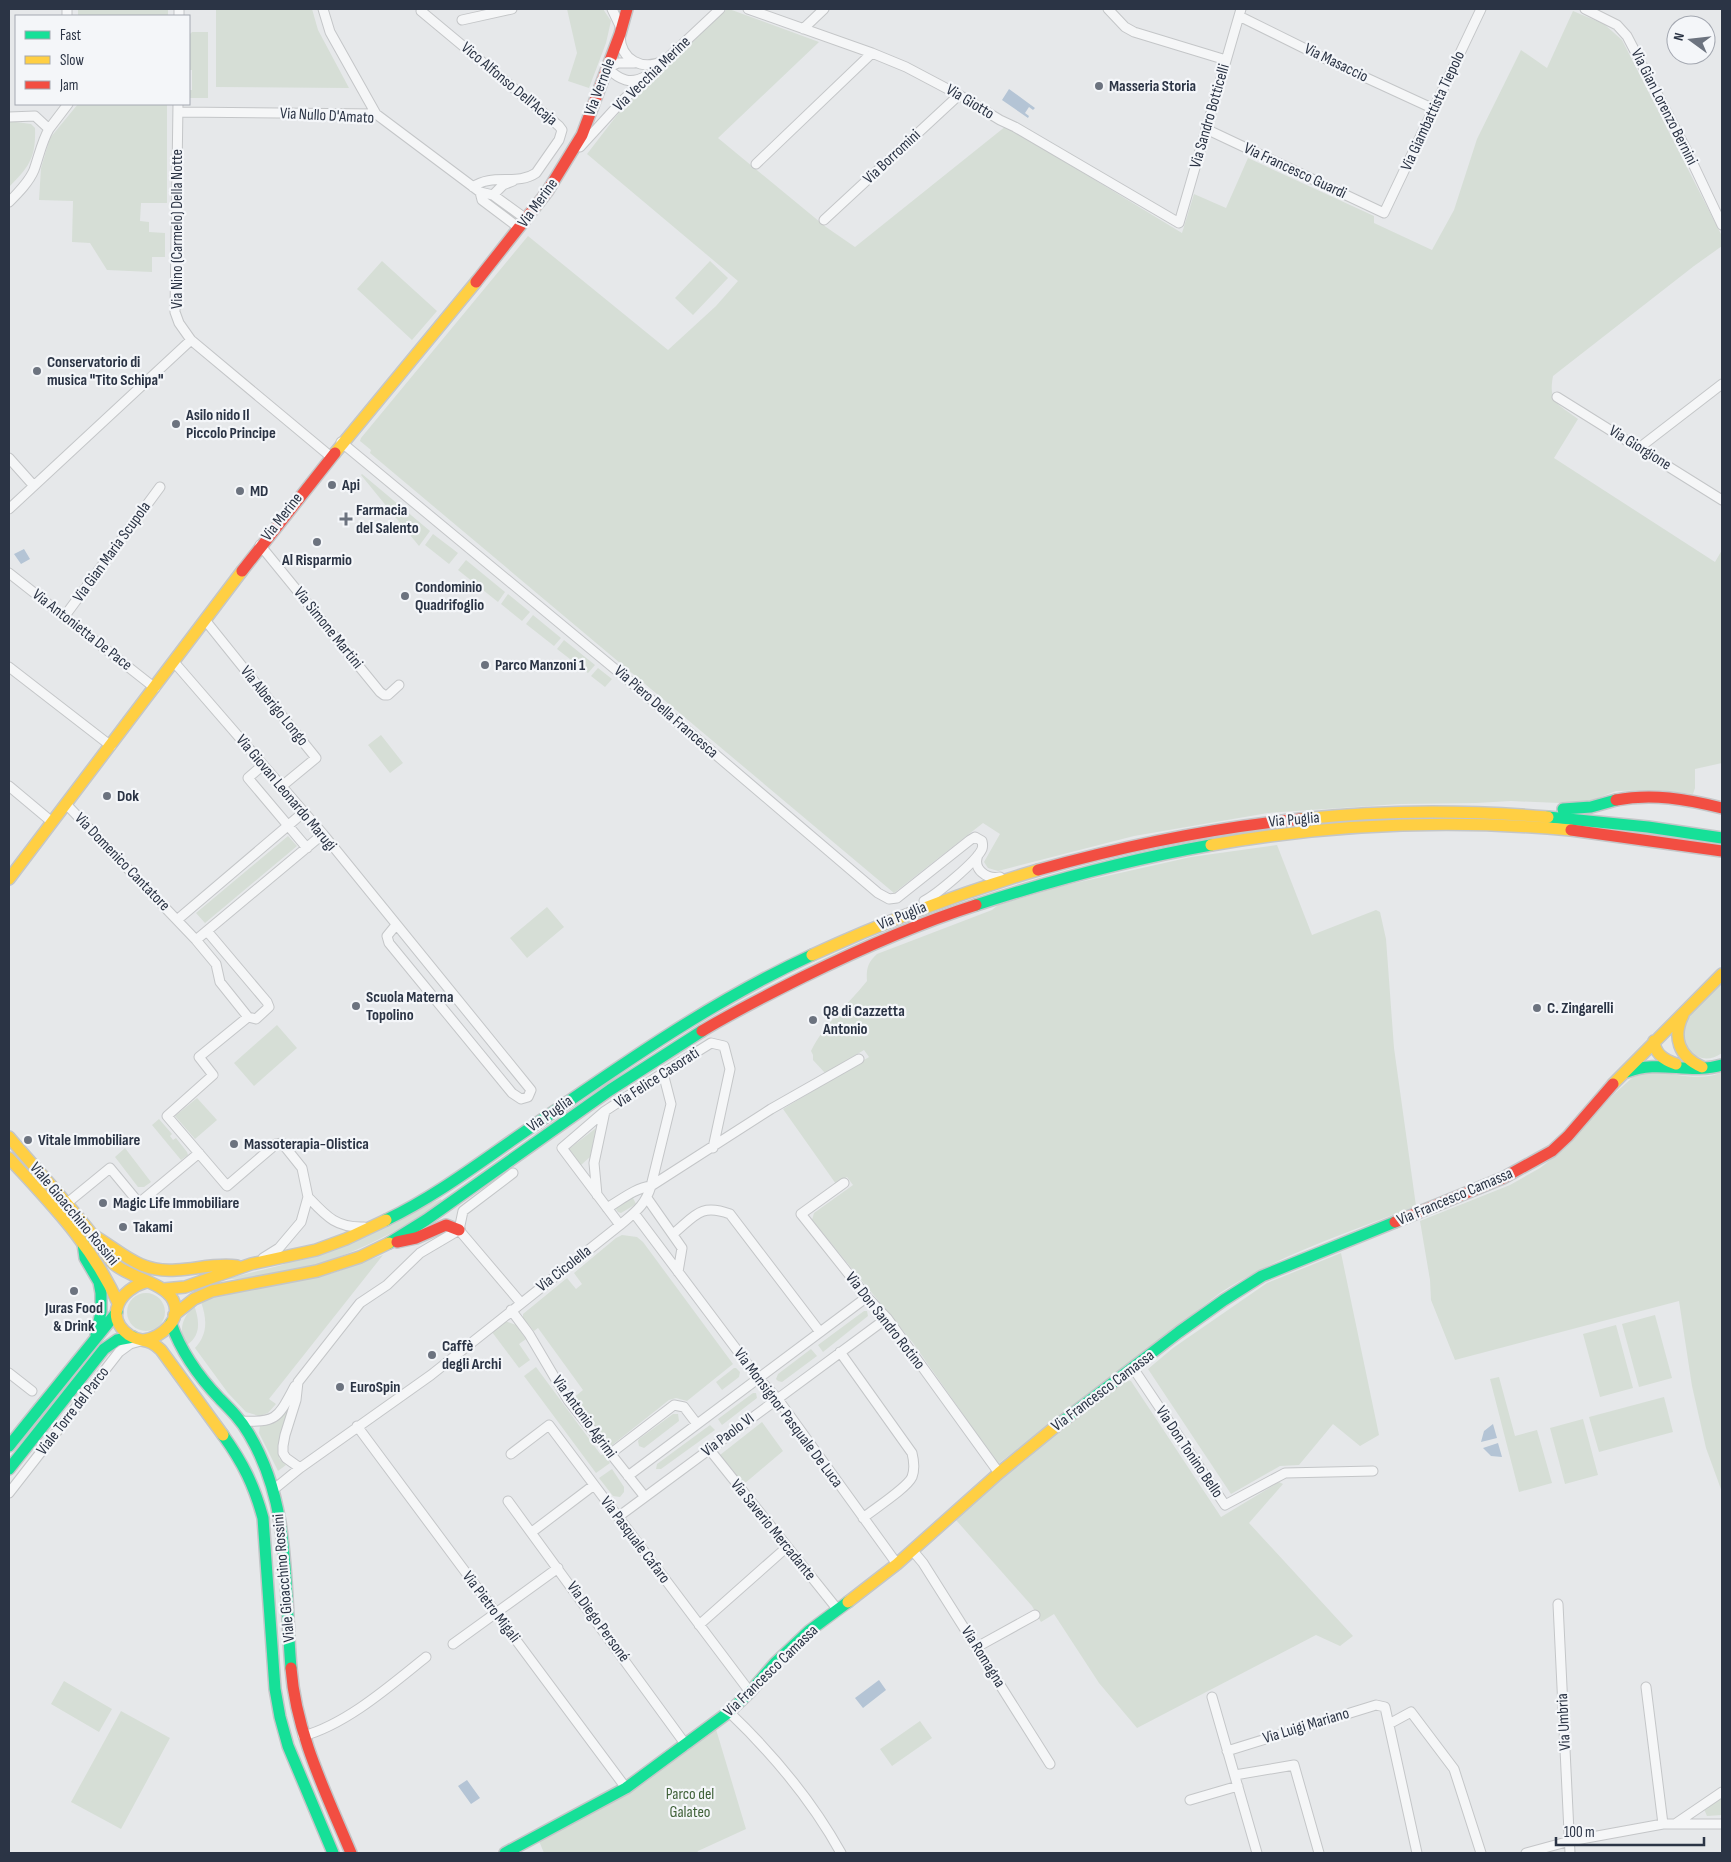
<svg xmlns="http://www.w3.org/2000/svg" width="1731" height="1862" font-family="'Sofia Sans Condensed',sans-serif">
<rect width="100%" height="100%" fill="#e6e8ea"/>
<path fill="#d6ded6" d="M78,9H168V16H78Z
M216,9H312L318,30L349,88L216,87Z
M567,9H603L611,21L606,43L589,88L568,81L577,53Z
M729,9L819,42L718,138L826,227L855,247L1006,126L1182,233L1194,194L1226,208L1248,158L1374,216V223L1432,250L1454,210L1477,139L1521,50L1547,68L1573,11L1604,24L1622,40L1722,236V246L1694,266L1553,376C1548,403 1558,404 1578,419L1554,458L1715,562L1722,550V763L1695,769V788L1693,794L1657,790L1616,791L1583,804L1511,801L1476,803L1399,804L1268,813L1134,836L998,871L988,868L984,862L1000,834L983,823L894,893L370,453L371,450L360,441L361,438L528,236L668,350L716,306L738,281L587,154L624,106L724,11Z
M192,32H208V98H190V90H192V70H190V34Z
M78,104H167V203H141L140,221L149,222V232L165,233V257H152V272L107,270L90,243L72,242L73,201L39,200L41,168L50,138Z
M9,121L31,124L35,128C36,158 29,167 9,187Z
M382,261L437,311L412,340L357,289Z
M710,261L728,278L693,315L675,298Z
M362,474L430,531L419,546L361,475Z
M433,534L458,553L449,564L425,545Z
M466,560L505,592L498,602L458,570Z
M508,594L530,612L522,621L501,604Z
M533,615L561,638L554,646L526,624Z
M564,640L595,665L588,673L557,649Z
M598,668L612,679L605,687L591,676Z
M381,735L403,763L390,773L368,745Z
M288,836L297,846L205,923L196,913Z
M1277,845L1312,935L1376,910L1380,912L1386,939L1394,1048L1416,1206C1350,1232 1280,1254 1220,1293L998,1464L913,1343L812,1220L814,1213L853,1185L847,1177L836,1184L783,1109L869,1057L864,1050L825,1073L813,1060V1055L811,1051C825,1022 848,1005 867,981C866,969 868,962 877,954L992,910L998,905L1062,886L1191,857Z
M547,907L564,927L527,958L510,938Z
M1722,982V1053C1710,1061 1701,1060 1688,1052L1681,1037L1689,1013Z
M277,1025L297,1048L254,1086L234,1063Z
M1654,1071C1675,1074 1703,1082 1722,1072V1492L1706,1448L1692,1386L1679,1301L1455,1360L1431,1300L1430,1280L1420,1221L1510,1185L1540,1168L1563,1150L1614,1094L1633,1077Z
M197,1098L217,1120L195,1139L175,1116Z
M159,1119L172,1134L170,1136L173,1140L176,1138L187,1152L188,1155L181,1160L152,1125Z
M596,1128L590,1157L581,1165L569,1149Z
M125,1148L151,1182L144,1187H138L115,1157Z
M632,1196L636,1204L621,1213L618,1212L614,1206Z
M441,1199L442,1201C395,1235 342,1260 286,1273C266,1278 242,1278 221,1280L282,1265Z
M622,1235L637,1237L643,1242L733,1364L687,1401L676,1398L669,1400L611,1446L572,1399L583,1390L538,1328L534,1331L523,1318V1314L567,1278L576,1289L582,1284L574,1273L616,1238Z
M1341,1253L1379,1435L1360,1446L1333,1424L1299,1465L1280,1466L1231,1494L1148,1369L1173,1348L1267,1283Z
M383,1255L269,1399L276,1404L268,1413L259,1416L246,1412L228,1393L195,1348C208,1334 207,1319 201,1302L226,1292L333,1273Z
M127 1312a19 19 0 1 1 38 0a19 19 0 1 1-38 0Z
M194,1305C199,1319 202,1335 187,1345C177,1331 183,1317 194,1305Z
M864,1311H867L868,1316L823,1352L818,1345Z
M1655,1315L1672,1378L1639,1387L1622,1324Z
M505,1321L516,1325L526,1339L519,1344L530,1360L519,1368L492,1332Z
M1616,1325L1633,1388L1600,1397L1583,1334Z
M811,1349L817,1356L782,1382L778,1381L776,1379L778,1374Z
M536,1367L601,1455L604,1454L610,1463L596,1473L524,1376Z
M734,1368H736L740,1372L739,1377L722,1390L716,1382Z
M1499,1377L1515,1436L1537,1430L1552,1483L1519,1492L1490,1379Z
M1128,1380L1131,1381L1221,1517L1279,1482L1283,1484L1249,1523L1353,1636L1340,1646L1316,1635L1137,1728L1099,1683L1054,1614L1041,1622L1032,1606L956,1520L1038,1447Z
M753,1393H756L757,1398L722,1425L718,1419Z
M1664,1397L1673,1432L1599,1452L1589,1417Z
M290,1402H291L279,1450V1458L286,1465L278,1471L259,1433L260,1426C278,1423 282,1418 290,1402Z
M673,1414H678L679,1421L644,1448L639,1446L638,1441L639,1439Z
M1583,1419L1598,1475L1565,1484L1550,1428Z
M762,1422L783,1451L744,1484L720,1455Z
M710,1425L715,1430L661,1469H656L657,1464Z
M612,1469L624,1487V1492L620,1497L613,1496L599,1478Z
M64,1681L112,1709L99,1732L51,1704Z
M121,1711L170,1738L121,1829L71,1802Z
M920,1721L932,1738L892,1766L880,1749Z
M715,1726L746,1829L698,1851L697,1853H544L539,1841Z
M1722,1796V1815L1707,1816L1704,1809Z"/>
<path fill="#b4c4d5" d="M1009,89L1035,108L1033,110L1029,107L1025,113L1029,116L1028,118L1002,100Z
M24,549L30,559L21,564L14,554Z
M1493,1424L1497,1438L1481,1442L1484,1431Z
M1498,1443L1502,1457L1491,1456L1483,1448Z
M879,1680L886,1690L863,1708L855,1698Z
M467,1780L480,1798L471,1804L458,1786Z"/>
<g fill="none" stroke-linecap="round" stroke-linejoin="round">
<defs>
<path id="street" d="M67,9V16
M323,9L330,32L376,114
M612,9L621,28
M748,9L872,53L906,67L959,95L1000,120L1015,127L1179,223L1241,9
M1108,9L1125,27L1134,32L1226,60
M1585,9L1617,25L1627,36L1686,149L1722,225
M421,11L559,126L562,130L559,140L536,173C517,186 492,173 473,187
M179,16V9
M1239,16L1334,63L1434,109
M462,20L512,9
M803,29L824,9
M620,36C621,60 642,71 663,61
M634,63H618L607,68C620,80 630,85 646,76
M178,104L175,312L179,323L191,340L330,456
M178,112L376,114L480,192L493,195L526,219
M9,117L35,116L49,129L68,104
M1206,129L1384,213L1481,9
M580,147L623,100L720,9
M756,164L872,53
M480,192L482,200L519,228
M493,195L503,185L513,181
M9,202C18,193 29,182 34,170C39,156 42,141 49,129
M824,220L959,95
M1557,397L1722,500
M341,442L627,679L878,893L889,899L897,898L970,840L975,837L982,841C983,845 983,846 982,849C977,861 936,895 924,901
M1639,448L1722,384
M9,458L34,486
M9,509L191,340
M260,545L380,692L384,695H388L399,685
M9,573L155,688
M64,617L160,487
M205,620L316,758L282,786
M174,662L323,834L531,1090L528,1097L521,1099L512,1093L389,943L387,936L396,925
M9,667L111,746
M263,765L248,778L307,848
M9,786L52,822
M66,804L196,940L216,964L220,982L248,1017L256,1019L269,1007L267,1002L207,931
M978,855C972,869 987,880 1000,877
M177,920L304,812
M196,940L323,834
M248,1017L199,1057L213,1075L167,1116L227,1186L276,1144L282,1143L302,1168L308,1197L301,1222L279,1248L263,1258
M844,1183L801,1214L867,1297L887,1318L999,1473
M597,1195L594,1163L605,1111
M308,1197C326,1216 336,1228 364,1227
M647,1198L682,1248L678,1272
M66,1204L110,1168L139,1203L199,1153
M607,1208C621,1200 635,1188 651,1186L671,1104L663,1073
M634,1213L758,1378L777,1398L897,1564
M620,1225L562,1148L605,1111L663,1073L711,1043L724,1046L730,1069L713,1148
M459,1230L521,1303
M459,1230L463,1211L513,1173
M673,1234C695,1216 700,1203 730,1214L820,1332
M511,1310L529,1334L568,1400L645,1497
M840,1352L912,1453C914,1461 915,1469 912,1477C907,1488 874,1509 863,1518
M1133,1368L1225,1505L1285,1473L1373,1471
M9,1373L32,1391
M241,1421C278,1423 278,1417 295,1386
M357,1426L626,1788
M709,1449L838,1610
M511,1454L549,1425L750,1692
M610,1454L674,1405L684,1407L697,1424
M300,1468L286,1458L283,1453V1446L285,1435L296,1400L298,1382L360,1303L387,1285L420,1253L459,1230
M628,1476L867,1297
M273,1490L300,1468L431,1375L620,1225C635,1212 645,1206 651,1186L771,1109L859,1059
M9,1493L119,1352L130,1344L141,1341
M508,1501L686,1745
M618,1517L887,1318
M532,1532L594,1485
M913,1551L923,1563L1050,1764
M1558,1604L1570,1853
M699,1625L787,1547
M453,1644L558,1568
M977,1647L1035,1615
M1646,1687L1663,1824
M1212,1697L1257,1853
M729,1712C774,1755 811,1799 841,1853
M1389,1724L1411,1712L1454,1769L1481,1853
M303,1736C347,1724 391,1685 426,1657
M1227,1751L1376,1705L1385,1707L1417,1853
M1235,1775L1294,1765L1319,1853
M1190,1800L1238,1786
M1675,1824L1722,1792
M1526,1853L1570,1841L1663,1824H1722"/>
<path id="fast" d="M1563,809L1591,807L1616,800
M1548,817L1648,827L1722,838
M976,905C1053,880 1131,859 1211,845
M1627,1072C1659,1059 1689,1075 1722,1065
M386,1220C438,1195 483,1160 530,1128C621,1065 712,1001 812,955
M83,1243L85,1258L99,1282L101,1293V1312L96,1335
M389,1243L426,1220L610,1090L702,1031
M171,1323C181,1352 199,1377 220,1399C231,1410 241,1420 249,1434C292,1506 284,1588 291,1668
M1055,1427L1179,1332L1224,1300L1262,1276L1395,1222
M223,1435C243,1463 254,1485 263,1518L275,1689L280,1717L288,1746L333,1853
M9,1446L117,1312
M9,1469L104,1349L117,1340L133,1337
M505,1853L626,1788L729,1712L750,1692L775,1663L809,1631L848,1602"/>
<path id="slow" d="M335,453L476,282
M1301,819C1383,810 1466,810 1548,817
M1211,845C1330,824 1451,819 1571,830
M9,879L242,571
M812,955C886,921 960,893 1038,870
M1683,1015C1672,1037 1679,1057 1702,1067
M1654,1041C1655,1054 1664,1060 1676,1064
M1613,1084L1722,974
M9,1137C36,1169 65,1200 91,1233C100,1243 105,1255 114,1264C130,1278 163,1282 173,1300C183,1320 161,1337 144,1340
M9,1158C50,1203 93,1246 118,1303
M93,1235C122,1252 139,1273 176,1270C197,1269 216,1263 237,1266
M146,1282C121,1289 103,1316 129,1335C141,1343 148,1337 161,1350L223,1435
M164,1289L185,1287L251,1264L316,1250L346,1239L386,1220
M174,1315L194,1299L212,1291L317,1271L360,1257L389,1243
M848,1602L897,1564L999,1473L1055,1427"/>
<path id="jam" d="M476,282L547,192L582,135L620,34L627,9
M242,571L335,453
M1616,800C1652,793 1686,799 1722,808
M1571,830L1722,851
M1038,870C1124,846 1212,828 1301,819
M702,1031C735,1011 769,994 803,977C860,949 916,924 976,905
M1395,1222L1503,1178L1552,1151L1568,1136L1613,1084
M397,1242L416,1238L446,1225L459,1230
M291,1668C296,1734 326,1793 351,1853"/>
</defs>
<use href="#street" stroke="#c4c6c8" stroke-width="11"/>
<use href="#fast" stroke="#c4c6c8" stroke-width="14"/>
<use href="#slow" stroke="#c4c6c8" stroke-width="14"/>
<use href="#jam" stroke="#c4c6c8" stroke-width="14"/>
<use href="#street" stroke="#f5f6f7" stroke-width="9"/>
<use href="#fast" stroke="#16e098" stroke-width="11"/>
<use href="#slow" stroke="#ffcf43" stroke-width="11"/>
<use href="#jam" stroke="#f24e42" stroke-width="11"/>
</g>
<g fill="#6c737f" stroke="#f4f6f9" stroke-width="2">
<circle cx="1099" cy="86" r="5"/>
<circle cx="37" cy="371" r="5"/>
<circle cx="176" cy="424" r="5"/>
<circle cx="332" cy="485" r="5"/>
<circle cx="240" cy="491" r="5"/>
<path d="M343.5 511.5h5v5h5v5h-5v5h-5v-5h-5v-5h5z"/>
<circle cx="317" cy="542" r="5"/>
<circle cx="405" cy="596" r="5"/>
<circle cx="485" cy="665" r="5"/>
<circle cx="107" cy="796" r="5"/>
<circle cx="356" cy="1006" r="5"/>
<circle cx="1537" cy="1008" r="5"/>
<circle cx="813" cy="1020" r="5"/>
<circle cx="28" cy="1140" r="5"/>
<circle cx="234" cy="1144" r="5"/>
<circle cx="103" cy="1203" r="5"/>
<circle cx="123" cy="1227" r="5"/>
<circle cx="74" cy="1291" r="5"/>
<circle cx="432" cy="1355" r="5"/>
<circle cx="340" cy="1387" r="5"/>
</g>
<g text-anchor="middle" dominant-baseline="central" stroke-width="4.5" stroke-linejoin="round" paint-order="stroke">
<g font-size="16" fill="#2b3445" stroke="#f4f6f9">
<text transform="translate(1336 63) rotate(26)">Via Masaccio</text>
<text transform="translate(652 74) rotate(-44)">Via Vecchia Merine</text>
<text transform="translate(509 84) rotate(40)">Vico Alfonso Dell'Acaja</text>
<text transform="translate(600 87) rotate(-69)">Via Vernole</text>
<text transform="translate(970 102) rotate(31)">Via Giotto</text>
<text transform="translate(1664 107) rotate(63)">Via Gian Lorenzo Bernini</text>
<text transform="translate(1433 111) rotate(-65)">Via Giambattista Tiepolo</text>
<text transform="translate(327 116) rotate(3)">Via Nullo D'Amato</text>
<text transform="translate(1210 116) rotate(-74)">Via Sandro Botticelli</text>
<text transform="translate(892 157) rotate(-43)">Via Borromini</text>
<text transform="translate(1295 171) rotate(25)">Via Francesco Guardi</text>
<text transform="translate(538 203) rotate(-54)">Via Merine</text>
<text transform="translate(177 229) rotate(-90)">Via Nino (Carmelo) Della Notte</text>
<text transform="translate(1640 448) rotate(32)">Via Giorgione</text>
<text transform="translate(282 517) rotate(-52)">Via Merine</text>
<text transform="translate(112 552) rotate(-54)">Via Gian Maria Scupola</text>
<text transform="translate(328 628) rotate(51)">Via Simone Martini</text>
<text transform="translate(82 630) rotate(38)">Via Antonietta De Pace</text>
<text transform="translate(274 706) rotate(51)">Via Alberigo Longo</text>
<text transform="translate(666 712) rotate(41)">Via Piero Della Francesca</text>
<text transform="translate(286 793) rotate(50)">Via Giovan Leonardo Marugi</text>
<text transform="translate(1294 820) rotate(-5)">Via Puglia</text>
<text transform="translate(122 862) rotate(46)">Via Domenico Cantatore</text>
<text transform="translate(902 916) rotate(-22)">Via Puglia</text>
<text transform="translate(657 1078) rotate(-33)">Via Felice Casorati</text>
<text transform="translate(550 1114) rotate(-35)">Via Puglia</text>
<text transform="translate(1455 1197) rotate(-23)">Via Francesco Camassa</text>
<text transform="translate(74 1214) rotate(50)">Viale Gioacchino Rossini</text>
<text transform="translate(564 1269) rotate(-38)">Via Cicolella</text>
<text transform="translate(885 1321) rotate(52)">Via Don Sandro Rotino</text>
<text transform="translate(1103 1391) rotate(-37)">Via Francesco Camassa</text>
<text transform="translate(73 1411) rotate(-52)">Viale Torre del Parco</text>
<text transform="translate(584 1417) rotate(54)">Via Antonio Agrimi</text>
<text transform="translate(788 1418) rotate(53)">Via Monsignor Pasquale De Luca</text>
<text transform="translate(728 1435) rotate(-37)">Via Paolo VI</text>
<text transform="translate(1189 1452) rotate(56)">Via Don Tonino Bello</text>
<text transform="translate(773 1530) rotate(51)">Via Saverio Mercadante</text>
<text transform="translate(635 1540) rotate(53)">Via Pasquale Cafaro</text>
<text transform="translate(284 1578) rotate(-95)">Viale Gioacchino Rossini</text>
<text transform="translate(491 1607) rotate(53)">Via Pietro Migali</text>
<text transform="translate(598 1622) rotate(54)">Via Diego Personé</text>
<text transform="translate(983 1657) rotate(58)">Via Romagna</text>
<text transform="translate(771 1671) rotate(-44)">Via Francesco Camassa</text>
<text transform="translate(1564 1722) rotate(-93)">Via Umbria</text>
<text transform="translate(1306 1726) rotate(-17)">Via Luigi Mariano</text>
</g>
<g font-size="16" font-weight="bold" fill="#2b3445" stroke="#f4f6f9" text-anchor="start">
<text x="1109" y="86">Masseria Storia</text>
<text x="47" y="362">Conservatorio di<tspan x="47" dy="18">musica "Tito Schipa"</tspan></text>
<text x="186" y="415">Asilo nido Il<tspan x="186" dy="18">Piccolo Principe</tspan></text>
<text x="342" y="485">Api</text>
<text x="250" y="491">MD</text>
<text x="356" y="510">Farmacia<tspan x="356" dy="18">del Salento</tspan></text>
<text x="317" y="560" text-anchor="middle">Al Risparmio</text>
<text x="415" y="587">Condominio<tspan x="415" dy="18">Quadrifoglio</tspan></text>
<text x="495" y="665">Parco Manzoni 1</text>
<text x="117" y="796">Dok</text>
<text x="366" y="997">Scuola Materna<tspan x="366" dy="18">Topolino</tspan></text>
<text x="1547" y="1008">C. Zingarelli</text>
<text x="823" y="1011">Q8 di Cazzetta<tspan x="823" dy="18">Antonio</tspan></text>
<text x="38" y="1140">Vitale Immobiliare</text>
<text x="244" y="1144">Massoterapia-Olistica</text>
<text x="113" y="1203">Magic Life Immobiliare</text>
<text x="133" y="1227">Takami</text>
<text x="74" y="1308" text-anchor="middle">Juras Food<tspan x="74" dy="18">&amp; Drink</tspan></text>
<text x="442" y="1346">Caffè<tspan x="442" dy="18">degli Archi</tspan></text>
<text x="350" y="1387">EuroSpin</text>
</g>
<g font-size="16" fill="#3f6138" stroke="#f4f6f9">
<text x="690" y="1794">Parco del<tspan x="690" dy="18">Galateo</tspan></text>
</g>
</g>
<rect width="1731" height="1862" fill="none" stroke="#2b3445" stroke-width="20"/>
<rect x="15" y="15" width="175" height="90" fill="#f4f6f9" stroke="#a4a8b1"/>
<rect x="25" y="31" width="25" height="8" fill="#16e098" stroke="#a4a8b1"/>
<text x="60" y="40" font-size="15" fill="#2b3445">Fast</text>
<rect x="25" y="56" width="25" height="8" fill="#ffcf43" stroke="#a4a8b1"/>
<text x="60" y="65" font-size="15" fill="#2b3445">Slow</text>
<rect x="25" y="81" width="25" height="8" fill="#f24e42" stroke="#a4a8b1"/>
<text x="60" y="90" font-size="15" fill="#2b3445">Jam</text>
<g transform="translate(1691 40) rotate(285)"><circle r="24" fill="#f4f6f9" stroke="#a4a8b1"/>
<path d="M0-4L9 19L0 12L-9 19Z" fill="#6c737f"/>
<text y="-8" font-size="14" font-weight="bold" text-anchor="middle" fill="#2b3445">N</text>
</g>
<path d="M1556 1837v8h148v-8" fill="none" stroke="#2b3445" stroke-width="2.5"/>
<text x="1564" y="1837" font-size="15" fill="#2b3445" stroke="#f4f6f9" stroke-width="4" paint-order="stroke">100 m</text>
</svg>
